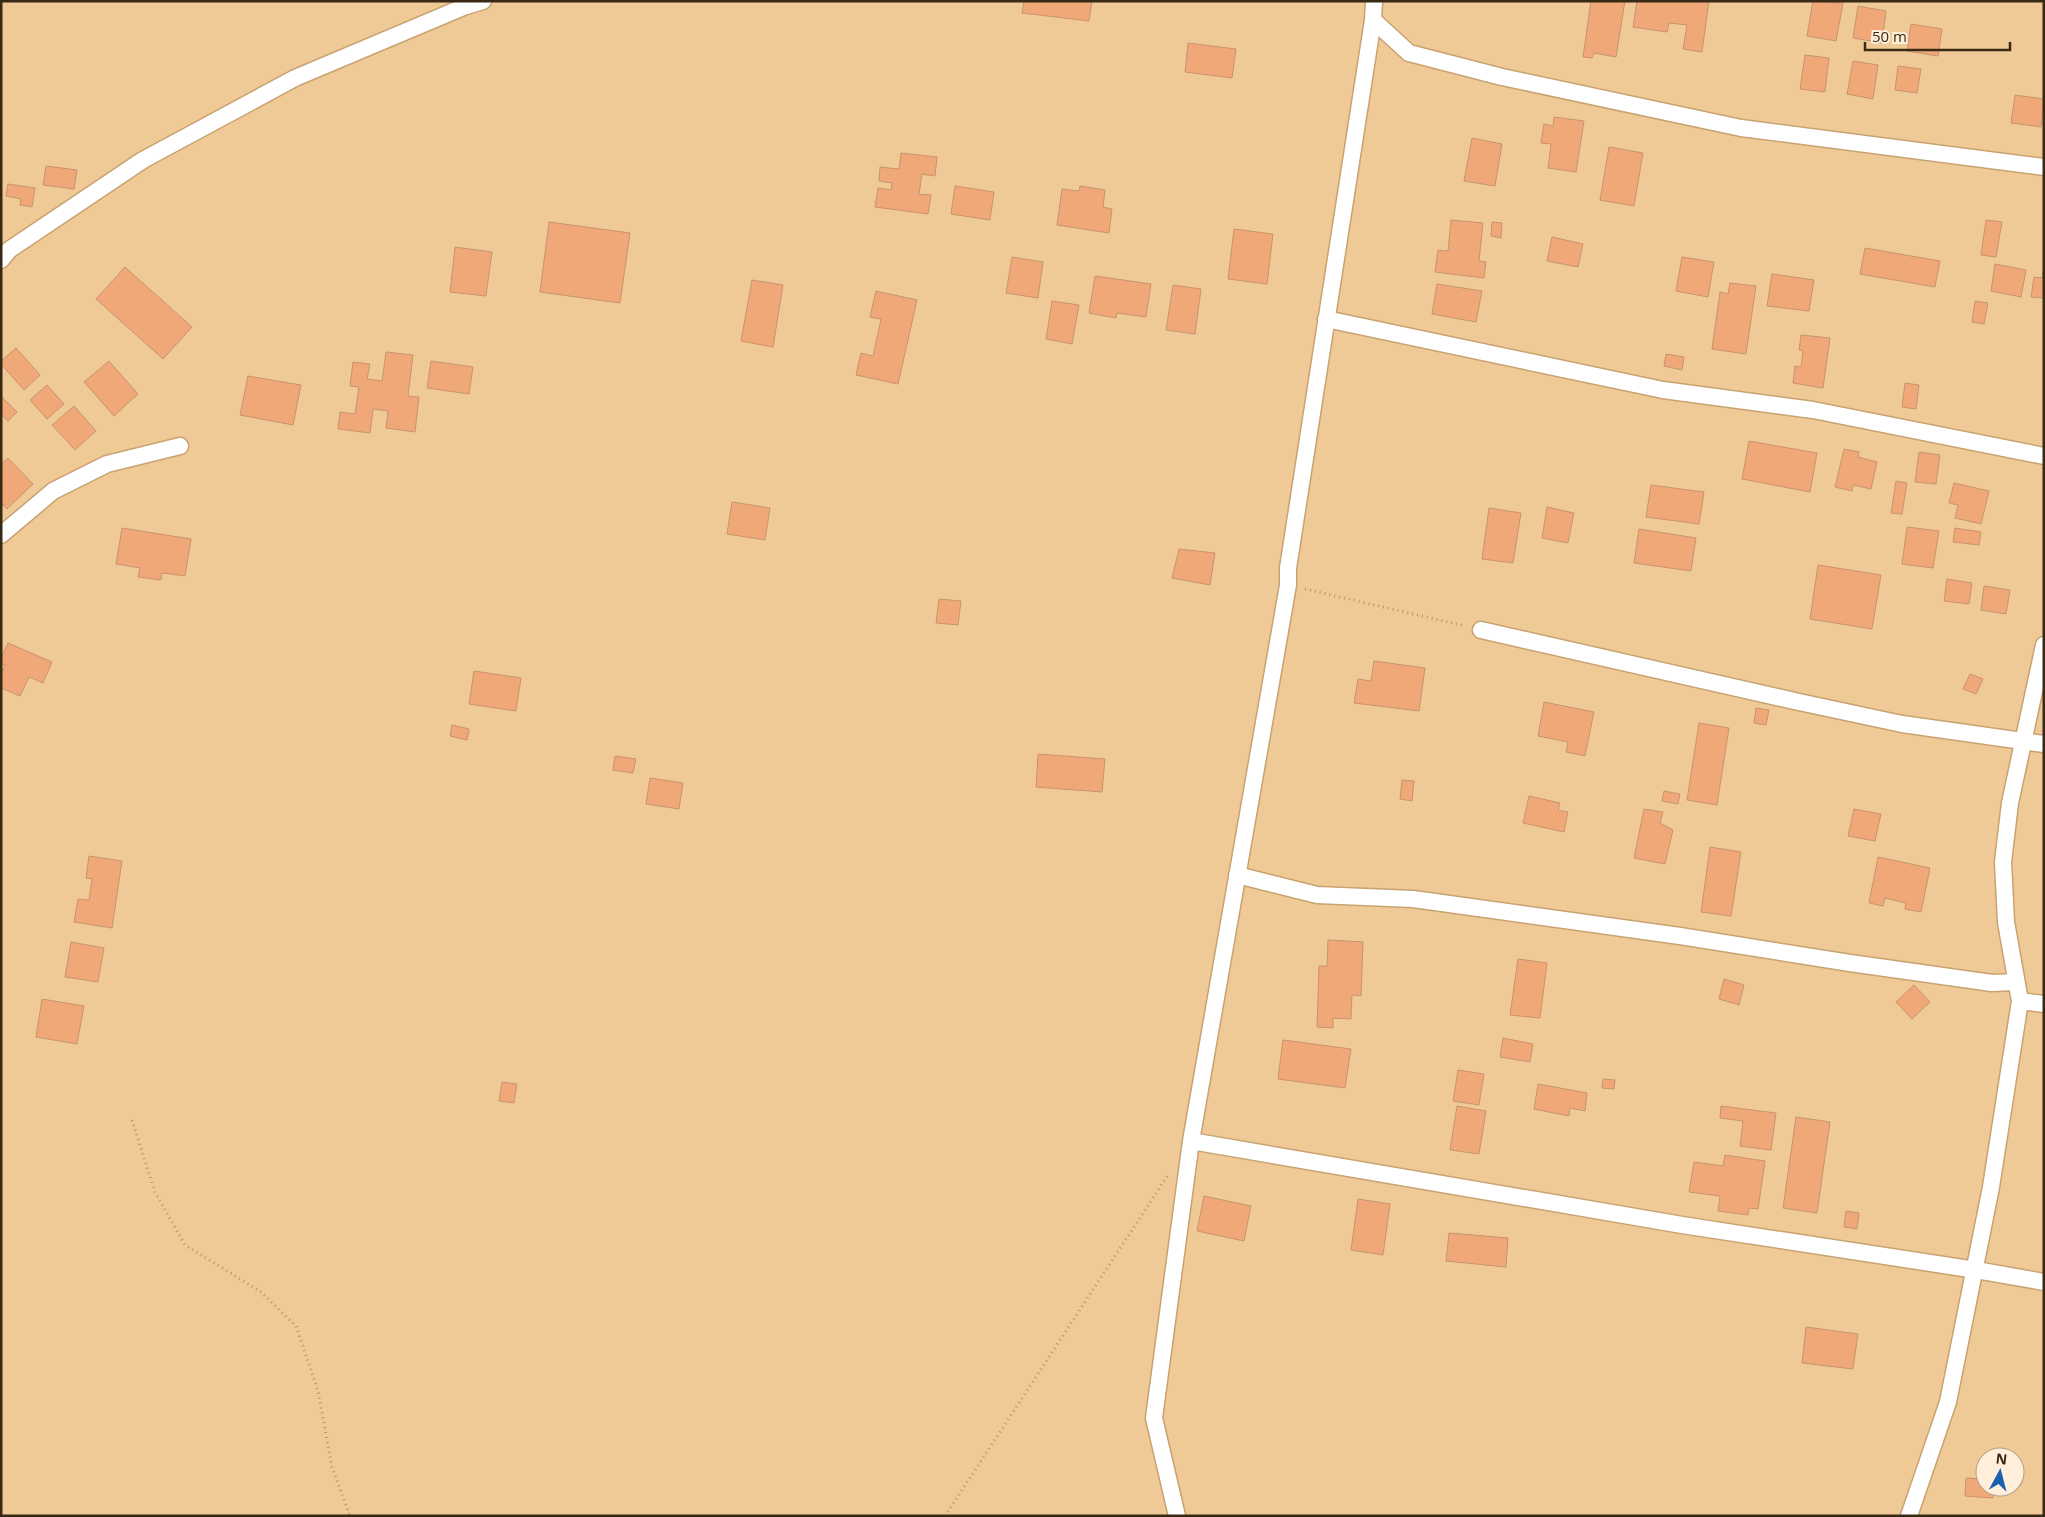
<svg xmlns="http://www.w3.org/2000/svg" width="2045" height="1517" font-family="'Open Sans',sans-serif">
<rect width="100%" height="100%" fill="#f0ca96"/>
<path fill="#f0a878" stroke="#c89370" d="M1024,1H1092L1089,21L1022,13Z
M1591,1H1625L1616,57L1594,53L1592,58L1583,57Z
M1637,1H1709L1702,52L1683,49L1687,25L1669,23L1667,32L1633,27Z
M1813,1L1843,3L1836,41L1807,36Z
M1858,6L1886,11L1882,43L1853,38Z
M1911,24L1942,29L1938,56L1907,51Z
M1188,43L1236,49L1232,78L1185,72Z
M1805,55L1829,58L1825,92L1800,89Z
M1853,61L1878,65L1873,99L1847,94Z
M1898,66L1921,69L1917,93L1895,90Z
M2015,95L2044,99L2041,127L2011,123Z
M1554,117L1584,121L1576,172L1548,168L1551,144L1541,143L1544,124L1553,126Z
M1472,138L1502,144L1495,186L1464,181Z
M1609,147L1643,153L1634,206L1600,200Z
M901,153L937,157L935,176L922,174L919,194L931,195L928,214L875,207L878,188L891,190L892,183L879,181L880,167L899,169Z
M46,166L77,170L74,189L43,185Z
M8,184L35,188L32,207L20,205L21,199L6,196Z
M955,186L994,192L990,220L951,214Z
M1080,186L1105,190L1103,207L1112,209L1109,233L1057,225L1062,189L1079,191Z
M1451,220L1483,223L1479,261L1486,262L1484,278L1435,272L1438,250L1448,251Z
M1986,220L2002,222L1996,257L1981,255Z
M549,222L630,233L620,303L540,292Z
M1492,222L1502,223L1501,238L1491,236Z
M1234,229L1273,234L1267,284L1228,279Z
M1552,237L1583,244L1578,267L1547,261Z
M455,247L492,252L486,296L450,292Z
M1865,248L1940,261L1935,287L1860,274Z
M1012,257L1043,262L1038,298L1006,293Z
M1682,257L1714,262L1708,297L1676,291Z
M1995,264L2026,270L2021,297L1991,291Z
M2044,265V298L2031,297L2034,277L2042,278Z
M125,267L192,327L163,359L96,299Z
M1772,274L1814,280L1809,311L1767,306Z
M1095,276L1151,284L1146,317L1117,313L1116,318L1089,313Z
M752,280L783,285L773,347L741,341Z
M1730,283L1756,286L1746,354L1712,349L1720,292L1728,294Z
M1437,284L1482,291L1476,322L1432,314Z
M1173,285L1201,289L1195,334L1166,330Z
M876,291L917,300L898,384L856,375L861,353L873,356L881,319L870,317Z
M1052,301L1079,305L1072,344L1046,339Z
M1975,301L1988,303L1984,324L1972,322Z
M1801,335L1830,338L1823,388L1793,383L1795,366L1801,367L1803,351L1799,350Z
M16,348L40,375L24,390L1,364V361Z
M386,352L413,355L408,396L419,397L415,432L386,428L388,411L373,409L370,433L338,429L340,412L355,414L359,387L350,386L353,362L370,364L367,379L382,381Z
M1666,354L1684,357L1682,370L1664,366Z
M109,361L138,394L114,416L84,382Z
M431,361L473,367L469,394L427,388Z
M248,376L301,385L293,425L240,415Z
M1905,383L1919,385L1916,409L1902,407Z
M47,385L64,404L47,419L30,400Z
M1,396L17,412L8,421L1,414Z
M74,406L96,431L75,450L52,425Z
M1749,441L1817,453L1810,492L1742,479Z
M1844,449L1859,452L1858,457L1877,462L1871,489L1853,485L1852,491L1835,487Z
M1919,452L1940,455L1936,484L1915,482Z
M8,458L33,484L7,509L1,503V464Z
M1896,481L1907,483L1902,514L1891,513Z
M1954,483L1989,491L1981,524L1955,518L1958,505L1949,503Z
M1651,485L1704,492L1699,524L1646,517Z
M732,502L770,508L765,540L727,534Z
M1547,507L1574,513L1568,543L1542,538Z
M1489,508L1521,513L1513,563L1482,559Z
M1907,527L1939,531L1933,568L1902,564Z
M122,528L191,539L185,576L162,573L161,580L138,577L140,568L116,564Z
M1955,528L1981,532L1979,545L1953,542Z
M1639,529L1696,538L1691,571L1634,563Z
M1179,549L1215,553L1210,585L1172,578Z
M1818,565L1881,575L1872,629L1810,619Z
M1947,579L1972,583L1969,604L1944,601Z
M1984,586L2010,590L2006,614L1981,610Z
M939,599L961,601L958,625L936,623Z
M8,643L52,662L43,683L29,677L20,696L1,688V675L5,665L1,664V658Z
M1374,661L1425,668L1419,711L1354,703L1358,679L1371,681Z
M474,671L521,678L516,711L469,704Z
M1970,674L1983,679L1976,694L1963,689Z
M1544,702L1594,712L1585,756L1566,752L1568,742L1538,736Z
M1756,708L1769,710L1766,725L1754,723Z
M1699,723L1729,728L1717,805L1687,800Z
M452,725L469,729L467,740L450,736Z
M1038,754L1105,759L1102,792L1036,787Z
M615,756L636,759L633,773L613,770Z
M650,778L683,783L679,809L646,804Z
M1402,780L1414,781L1412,801L1400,799Z
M1664,791L1680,794L1678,804L1662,801Z
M1529,796L1560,803L1558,810L1568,812L1564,832L1523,823Z
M1644,809L1663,812L1660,823L1673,830L1665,864L1634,858Z
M1854,809L1881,814L1875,841L1848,836Z
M1710,847L1741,852L1731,916L1701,912Z
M89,856L122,861L112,928L74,922L78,899L89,900L92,879L86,878Z
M1878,857L1930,868L1921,912L1905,909L1906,903L1885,898L1883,906L1869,903Z
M1328,940L1363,942L1361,996L1352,995L1351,1019L1333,1018V1028L1317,1027L1319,966H1327Z
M71,942L104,948L98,982L65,977Z
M1518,959L1547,963L1540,1018L1510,1015Z
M1724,979L1744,985L1739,1005L1719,999Z
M1914,985L1930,1002L1912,1019L1896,1002Z
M42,999L84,1006L77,1044L36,1037Z
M1503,1038L1533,1044L1530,1062L1500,1057Z
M1283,1040L1351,1049L1345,1088L1278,1079Z
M1458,1070L1484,1074L1479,1105L1453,1101Z
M1603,1079L1615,1080L1614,1089L1602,1088Z
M502,1082L517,1084L514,1103L499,1101Z
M1538,1084L1587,1093L1585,1111L1570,1108L1569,1116L1534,1109Z
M1457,1106L1486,1111L1479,1154L1450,1150Z
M1721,1106L1776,1113L1771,1150L1740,1146L1743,1121L1720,1118Z
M1796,1117L1830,1122L1817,1213L1783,1208Z
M1725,1155L1765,1161L1758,1209L1749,1208L1748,1215L1718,1211L1720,1196L1689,1192L1694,1162L1723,1166Z
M1204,1196L1251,1206L1244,1241L1197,1231Z
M1358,1199L1390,1204L1383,1255L1351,1250Z
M1846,1211L1859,1213L1857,1229L1844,1227Z
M1449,1233L1508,1238L1506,1267L1446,1261Z
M1806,1327L1858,1334L1853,1369L1802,1363Z
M1966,1478L1985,1479V1487H1993V1498L1965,1496Z"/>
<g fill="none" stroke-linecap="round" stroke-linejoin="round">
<defs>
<path id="street" d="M1373,20L1409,53L1502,77L1741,128L2044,167
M1,260L9,250L143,160L295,78L466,6L483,1
M1326,319L1663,390L1813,410L2044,456
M1,535L53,491L107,464L180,446
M1481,630L1799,702L1902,724L2044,744
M1237,875L1317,895L1413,899L1680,936L1850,963L1992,983L2015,982
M2020,1001L2044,1004
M1191,1141L1682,1225L1976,1270L2044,1282
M1177,1516L1154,1418L1191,1141L1288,585V568L1373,20L1374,1
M1909,1516L1948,1402L1991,1187L2020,1001L2006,922L2003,862L2010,803L2044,645"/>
</defs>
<use href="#street" stroke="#c8a270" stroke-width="19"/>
<path stroke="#b3956b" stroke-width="3" stroke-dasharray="1 4" stroke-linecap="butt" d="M1305,589L1465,626
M132,1120L155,1192L185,1245L261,1292L296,1326L318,1391L332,1467L350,1516
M945,1516L1168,1175"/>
<use href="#street" stroke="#fff" stroke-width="16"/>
</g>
<rect width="2045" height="1517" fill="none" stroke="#382914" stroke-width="5"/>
<g transform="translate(2000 1472) rotate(7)"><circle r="24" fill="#ffefda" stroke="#afa08b"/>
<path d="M0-4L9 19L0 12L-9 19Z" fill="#1861b1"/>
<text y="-8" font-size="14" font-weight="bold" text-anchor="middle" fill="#382914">N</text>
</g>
<path d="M1865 42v8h145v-8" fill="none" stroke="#382914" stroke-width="2.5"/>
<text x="1872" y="42" font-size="15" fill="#382914" stroke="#ffefda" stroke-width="4" paint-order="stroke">50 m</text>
</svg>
